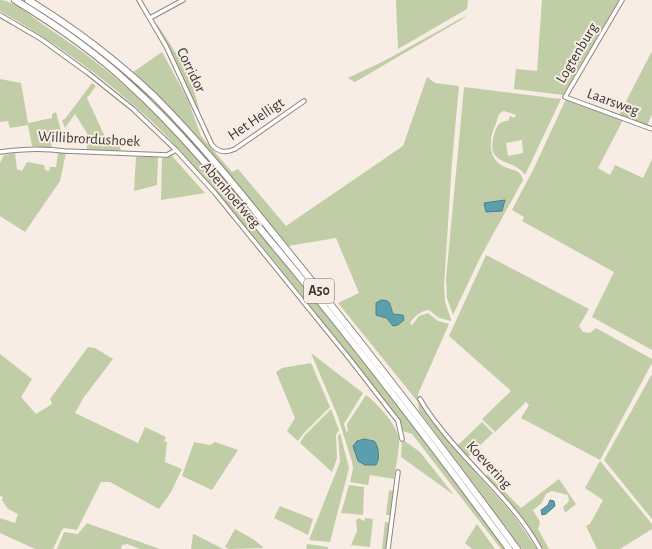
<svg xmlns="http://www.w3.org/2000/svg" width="652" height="549" font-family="'Alegreya Sans',sans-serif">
<rect width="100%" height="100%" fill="#f8ede4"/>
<path fill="#c1cda6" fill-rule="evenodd" d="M0,0C13,0 34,18 45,26C83,51 120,79 152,111C201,160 244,214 288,268C363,360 435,454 506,549H501L412,434L403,431L395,414C338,341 281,267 220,197C196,170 174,141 147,117C102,76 53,41 0,11Z
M396,0H468L467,9L398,49Z
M542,0H619L563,95L514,89L516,69L537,71Z
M467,15L461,20L355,82L348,78L384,61Z
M155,21L183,64L195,94L200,113Z
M652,51V114L647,126L619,115Z
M162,52L188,100L201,136L232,172L238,169L286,226L403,146L427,77L435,83L459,86L452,162L444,286L445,302L451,319V321L439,318L429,310C420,311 415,316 410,323L412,325L419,316L428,313L438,321L449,324L418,394V399L456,451L512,513L537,549H522L419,411L418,402L338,303L359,293L336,238L288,246L194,135L133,72ZM392,305V314L395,316L402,314L391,325C386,318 381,316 376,309V307Z
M0,79L21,83L28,123L52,118V114L56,112L61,131H49L52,148L32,146L28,125L10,128L8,121L0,122Z
M92,83L96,86L87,98L106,139L118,141L121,151L87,150V133L75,114L65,128L62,120L65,119Z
M464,87L561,99L525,175C514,157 481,168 496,129C498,123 502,121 508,121L510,116L514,118L516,115L504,111C497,113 498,120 495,126C489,138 488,157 501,165C510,171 521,168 523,180L480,258L453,315L447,298L446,279ZM522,140L523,153L508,156L506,143Z
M566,99L623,120L598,168L610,175L615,165L643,178L652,159V350L592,317L614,272L522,221L524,217L512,210L534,168Z
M15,153L17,169L22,171L27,162L44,165L45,170L49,171L50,167H56L58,153H66L60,181L25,232L0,216V163L4,155Z
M172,156L205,193L161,200L162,158Z
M136,157H158L157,185L134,191Z
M486,255L589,309L579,326L583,332L590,333L596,328L652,359V363L600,460L521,418L529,405L526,402L495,432L482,419L511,391L449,336Z
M88,347L95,348L113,359L84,397L75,413L138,443L145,427L166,437L164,441L167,442L165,462L182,469L171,492L159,509L110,482H101L77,530L64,528L62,530L53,549H35L0,533V518L15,523L18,514L8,509L2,500L3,497L0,496V354L32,379L21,397L36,414L52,404L50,399Z
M311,353L363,393L344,424L346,431L348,432L347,424L366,395C377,403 397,425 399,439C400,447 395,470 394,479L370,475L368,485L350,482L353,469L352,462L338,417ZM364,439L371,440L374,465L360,463L357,441Z
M311,363L330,407L303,434L298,441L287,431L295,418L276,372L282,368Z
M652,374V519L604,460Z
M331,409L339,430L336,435L337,458L332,472L300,443L304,436Z
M482,422L493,433L468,457L458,445Z
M340,433L349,468L330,542L309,540L340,462L338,436Z
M402,439L420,452L454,495L401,457Z
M194,442L210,445L215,442L238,450L212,490L182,476Z
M600,461L652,524V529L620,549H597L586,526L590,524L603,500L585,488Z
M487,474L521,508L559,479L576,504L565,513L563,507L569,501L568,495L552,491L546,494L541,504L533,510L540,522L538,529L549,549H543L516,510L486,477Z
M349,485L364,487L363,515L341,513Z
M389,490L393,491L390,515H386Z
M280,506L313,519L308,535L274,518Z
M358,518L364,521L365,518L373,519L370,547L351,545L357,531L356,521Z
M385,522L390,523L387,549H382Z
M87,523L92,525L160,549H140L127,544L122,545L121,549H57L64,532L78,534Z
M477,524L495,549H472L465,543Z
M235,529L253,539L264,548L229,549L225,547Z
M193,534L196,535L223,549H191Z
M307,544L328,547V549H306Z"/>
<path fill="#5b9faf" stroke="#517f89" d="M505,200L502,211L486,212L484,203Z
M381,300C393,300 390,307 393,314L403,315L404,320L398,325L393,326L386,318L376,315V303Z
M364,439L374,441C379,446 380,459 376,465H365L358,461L353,446L357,441Z
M550,500L554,501L555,506L546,514L542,515L541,510L548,505Z"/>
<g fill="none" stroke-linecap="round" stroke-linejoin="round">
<defs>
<path id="street" d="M139,0L166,46L212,145C219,153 226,153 235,149L304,101
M622,0L565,97L652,129
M0,15L41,39L88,73L133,109L176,150L215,193L349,358L398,421L402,439
M150,18L183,0
M0,152C22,149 42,148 64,151L167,155L176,150
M420,399C426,410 434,420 441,429C473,470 515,503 540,549
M388,549L398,472"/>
<path id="highway" d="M15,0C56,25 94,51 129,84C183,133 229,191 276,248C357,345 434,447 509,549
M28,0C74,28 116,60 155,97C210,152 258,215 307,275C379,365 449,456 517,549"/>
</defs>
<use href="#street" stroke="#8e857d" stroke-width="5.5"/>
<use href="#highway" stroke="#8e857d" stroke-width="8"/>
<use href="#street" stroke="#fff" stroke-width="3.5"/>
<use href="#highway" stroke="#fff" stroke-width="6"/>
</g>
<g text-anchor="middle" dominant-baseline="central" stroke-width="4" stroke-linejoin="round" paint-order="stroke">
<rect fill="#f8ede4" stroke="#726c67" stroke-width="1" x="304" y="279" width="30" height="24" rx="3"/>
<g font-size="14" font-weight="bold" fill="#393531">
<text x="319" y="291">A50</text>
</g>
<g font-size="15" fill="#393531" stroke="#f8ede4">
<text transform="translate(577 53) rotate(-59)">Logtenburg</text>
<text transform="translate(191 70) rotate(64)">Corridor</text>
<text transform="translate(613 102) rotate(20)">Laarsweg</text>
<text transform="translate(256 119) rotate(-34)">Het Helligt</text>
<text transform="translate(89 139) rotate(3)">Willibrordushoek</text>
<text transform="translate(231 195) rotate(49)">Abenhoefweg</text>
<text transform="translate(489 465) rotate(47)">Koevering</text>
</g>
</g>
</svg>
